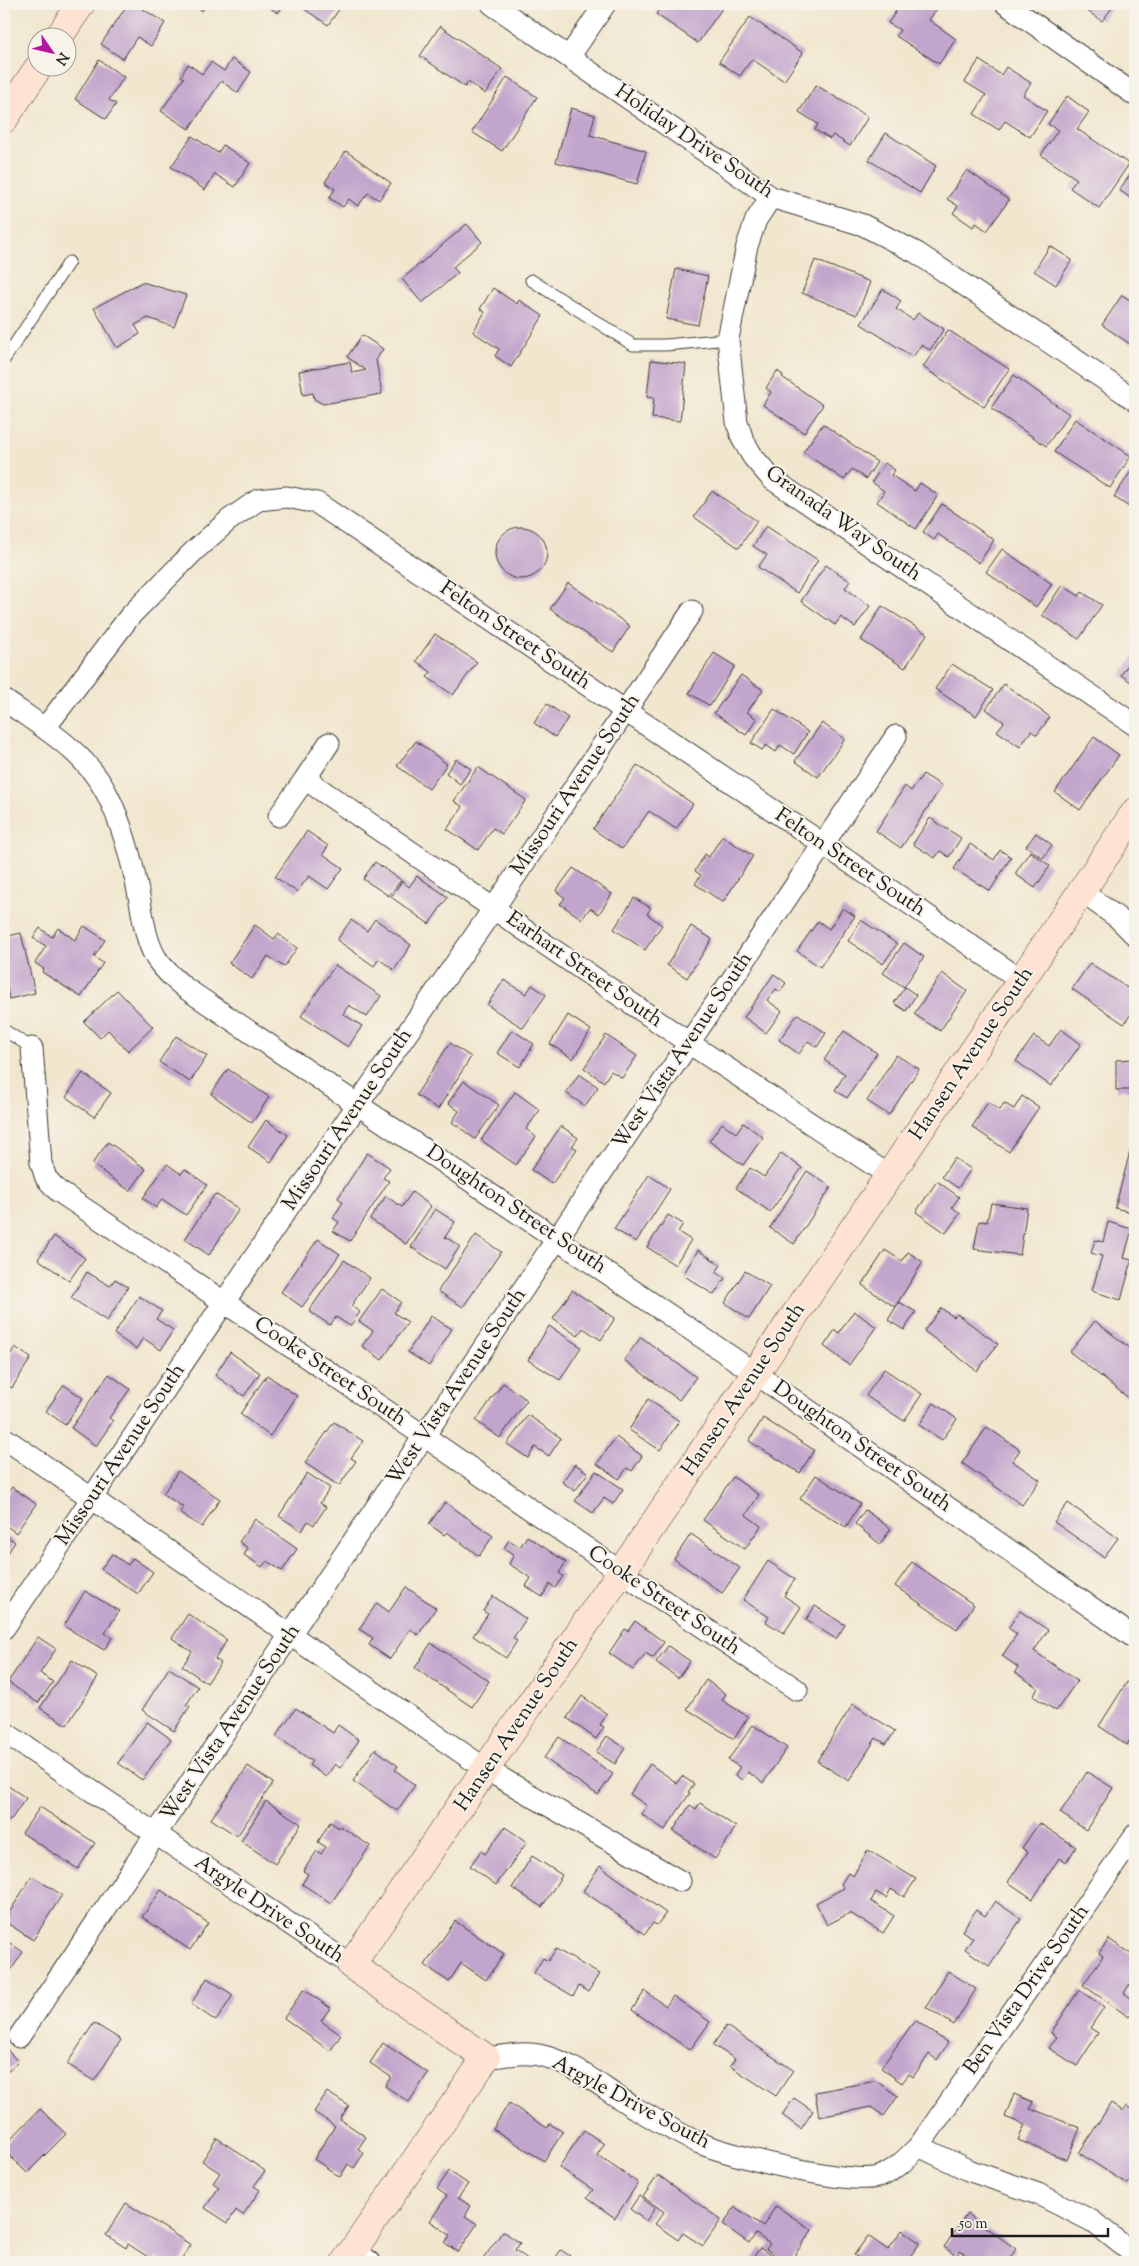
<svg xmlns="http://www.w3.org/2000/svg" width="1139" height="2266" font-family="'Sorts Mill Goudy',serif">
<rect width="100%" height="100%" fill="#f7f3e8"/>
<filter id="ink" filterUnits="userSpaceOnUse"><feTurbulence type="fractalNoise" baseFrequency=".02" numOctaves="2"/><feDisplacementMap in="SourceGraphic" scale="10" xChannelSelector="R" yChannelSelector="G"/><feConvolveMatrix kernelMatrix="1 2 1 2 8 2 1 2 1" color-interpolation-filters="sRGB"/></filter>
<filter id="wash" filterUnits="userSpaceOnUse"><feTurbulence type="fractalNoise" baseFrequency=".0096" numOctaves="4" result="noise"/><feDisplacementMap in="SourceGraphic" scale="20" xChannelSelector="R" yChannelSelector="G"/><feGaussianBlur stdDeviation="1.12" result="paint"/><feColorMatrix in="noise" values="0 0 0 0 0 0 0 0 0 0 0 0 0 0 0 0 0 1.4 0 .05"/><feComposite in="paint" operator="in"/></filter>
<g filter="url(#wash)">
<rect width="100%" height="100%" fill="#f1e6ce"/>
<g id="blocks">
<path fill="#c2a5cc" d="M128,4H135L165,23L151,46L137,37L123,59L101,44Z
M192,4H207L202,11Z
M264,4H284L278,13Z
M297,4H343L328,25Z
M663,4H725L698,43L656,14Z
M901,4H940L929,20L956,39L939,64L896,36L900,30L888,23Z
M1077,4H1115L1102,21Z
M750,17L803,53L784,81L752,59L740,76L719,62Z
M440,26L502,69L485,94L468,82L465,87L420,56Z
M232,59L251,72L238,93L221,81L189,129L161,111L184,78L181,76L188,64L202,74L211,62L224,71Z
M99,60L124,77L109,100L116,104L106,119L75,99Z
M979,60L1001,75L1006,67L1031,83L1023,95L1047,111L1030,137L1005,121L999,130L974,114L986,95L965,82Z
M507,77L537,97L502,151L472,132Z
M816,85L868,117L850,146L833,135L830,139L815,130L818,124L799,112Z
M1067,96L1089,112L1077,129L1129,164L1099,208L1070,188L1077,179L1041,155L1058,130L1048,124Z
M571,108L595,115L590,135L646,151L637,184L556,162Z
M886,133L936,166L920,193L869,160Z
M192,136L218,153L223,145L250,163L235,187L215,174L205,190L171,167Z
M346,151L391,183L379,200L368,193L358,206L349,199L343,207L329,198L335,189L325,182Z
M1135,168V201L1119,190Z
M967,170L1009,200L987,231L976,223L973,227L953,213L958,206L947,199Z
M467,224L482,242L453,267L458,273L422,303L402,279Z
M1050,246L1072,260L1056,285L1034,271Z
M815,260L870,282L857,315L802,293Z
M676,269L708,276L698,325L666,319Z
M142,282L186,295L174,327L148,318L135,325L140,334L117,348L94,308Z
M493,288L517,304L519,300L543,316L511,367L495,356L499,349L473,332L485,312L480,309Z
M883,289L901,301L896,309L913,320L918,313L944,329L930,350L921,345L913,357L861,324Z
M1122,295L1133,302L1135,298V336L1130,344L1102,325Z
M948,330L1009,369L984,407L923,367Z
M362,335L383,349L376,360L382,394L323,404L314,399L313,393L303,395L299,371L350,362L352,373L366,370L347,357Z
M651,360L686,364L680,421L652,418L654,398L647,397Z
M777,371L783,375L782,377L823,405L804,433L763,405L771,392L766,388Z
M1014,375L1069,414L1046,446L991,408Z
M1075,419L1131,456L1110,488L1054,452Z
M823,424L877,462L866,479L852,469L844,480L803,452Z
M885,463L895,470L891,475L915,491L920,483L938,495L916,529L877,502L884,491L872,482Z
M1135,465V511L1114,497Z
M712,491L757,521L739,548L694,517Z
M942,504L994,540L979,563L938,534L934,540L923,532Z
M766,526L818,560L797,593L758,567L767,555L753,546Z
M495 553a26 26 0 1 1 52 0a26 26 0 1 1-52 0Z
M1002,549L1052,584L1036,607L986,572Z
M826,565L850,581L845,588L870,606L855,627L841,617L835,625L801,601Z
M568,583L630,626L613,652L550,609Z
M1062,585L1079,596L1082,592L1102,605L1079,639L1042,615Z
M882,606L927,634L905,668L861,640Z
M435,634L477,662L453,695L427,677L431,672L416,661Z
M714,653L735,666L710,706L689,693Z
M1135,654V685L1121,675Z
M952,664L993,690L976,716L935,689Z
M741,675L763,690L747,712L757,719L746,735L714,713Z
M1004,684L1050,717L1037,735L1031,731L1020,747L997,731L1004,722L986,709Z
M547,704L568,718L555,737L534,723Z
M774,709L808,732L794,754L780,745L776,752L766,745L762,750L751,743Z
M822,723L845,739L818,777L795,761Z
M1094,737L1119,755L1080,810L1055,792Z
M416,741L447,764L429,789L397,766Z
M456,759L471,769L460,784L446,773Z
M637,765L693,804L676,829L649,811L622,849L593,829Z
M478,767L526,800L502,834L493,828L478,850L447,829L463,807L454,801Z
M923,774L942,786L901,848L876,831L905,786L911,791Z
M930,818L961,838L949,857L940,851L935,858L913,844Z
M307,831L328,846L323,854L343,868L328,889L309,876L297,892L275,877Z
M1036,833L1052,845L1043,858L1026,846Z
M722,836L753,856L723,902L695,884L701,875L695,871L705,854L709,857Z
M970,844L994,860L1000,850L1011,857L990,891L954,869Z
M1030,851L1050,866L1035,888L1015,874Z
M375,862L401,880L389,896L363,879Z
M573,868L612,894L599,914L590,908L582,919L560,904L565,898L556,891Z
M417,876L448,897L429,924L391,897L402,881L409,887Z
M634,898L651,908L647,914L662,925L645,950L614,929Z
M843,908L855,916L820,967L797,951L818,921L829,929Z
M375,919L411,945L394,970L379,959L374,966L337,940L351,920L367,931Z
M861,920L897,944L883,964L848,941Z
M255,925L274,939L278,934L297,948L284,967L268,956L252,979L229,963Z
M84,926L105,940L94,957L103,963L81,997L42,972L44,969L35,963L46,946L33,938L40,928L52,937L58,928L75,940Z
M691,926L712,939L687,978L667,965Z
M21,933L35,993L9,999L6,982L4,983V937Z
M904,943L924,957L904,987L883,973Z
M1090,963L1135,993V1008L1124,1024L1072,989Z
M335,965L381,996L367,1017L349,1005L343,1014L362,1026L348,1047L301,1016Z
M942,973L967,991L940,1031L914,1014Z
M774,974L786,983L780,992L776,989L767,1000L782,1011L766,1033L744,1017Z
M504,980L526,994L532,985L546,995L523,1028L487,1005Z
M905,987L916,995L906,1011L894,1003Z
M117,990L153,1027L128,1051L108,1030L100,1038L84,1022Z
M798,1014L826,1033L817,1047L808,1041L799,1054L779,1040Z
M568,1015L591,1030L573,1059L550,1044Z
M1061,1029L1081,1044L1051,1086L1016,1061L1034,1036L1049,1046Z
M512,1030L534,1044L520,1067L497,1053Z
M844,1031L877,1053L847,1098L835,1090L845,1074L824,1060Z
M606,1035L637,1056L622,1078L611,1071L604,1082L584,1068Z
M176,1036L207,1056L190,1082L159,1062Z
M450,1043L471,1057L438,1109L416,1095Z
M896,1055L919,1069L889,1115L867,1101Z
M1135,1059V1125H1131L1130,1090H1116V1060Z
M228,1069L269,1097L252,1123L211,1094Z
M83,1073L111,1093L94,1117L66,1097Z
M579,1074L598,1087L585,1106L566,1093Z
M464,1081L499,1105L475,1139L452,1122L459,1111L448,1103Z
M515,1092L540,1110L526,1129L536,1137L516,1165L481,1140Z
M1022,1096L1039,1107L1009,1152L972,1127L988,1102L1000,1110L1004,1103L1014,1109Z
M266,1120L288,1135L271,1162L248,1147Z
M722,1123L736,1133L743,1123L763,1137L743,1165L709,1141Z
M561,1126L578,1138L572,1146L577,1149L552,1184L531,1170Z
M1135,1133V1213L1115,1208Z
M108,1142L146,1169L130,1191L92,1164Z
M367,1153L390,1168L383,1178L389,1181L350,1241L333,1231L339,1222L333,1218L343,1202L338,1198Z
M781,1153L802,1168L770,1212L736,1188L750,1168L764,1177Z
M954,1158L971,1169L958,1188L942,1177Z
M167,1164L181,1174L185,1169L207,1185L186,1215L162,1199L156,1208L143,1198Z
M807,1171L831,1187L794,1244L770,1228Z
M649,1175L670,1189L636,1242L614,1229Z
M937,1181L959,1197L952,1207L960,1213L946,1233L916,1212Z
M412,1192L431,1206L406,1244L370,1219L386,1196L402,1207Z
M215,1194L239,1209L209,1255L185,1239Z
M991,1203L1027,1208L1020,1255L974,1249L979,1221L987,1222Z
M435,1209L455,1222L445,1237L460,1246L445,1269L411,1247Z
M668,1215L683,1224L678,1232L691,1240L675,1265L647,1247Z
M1108,1222L1132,1229L1124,1258L1132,1260L1121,1300L1092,1291L1102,1256L1091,1253L1095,1240L1103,1242Z
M476,1235L501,1252L463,1307L438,1291Z
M54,1236L85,1258L69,1281L38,1259Z
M318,1239L340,1254L302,1307L281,1292Z
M698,1250L721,1265L716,1272L725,1278L714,1295L683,1275Z
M885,1250L902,1261L908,1252L923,1262L895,1307L862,1285Z
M344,1260L370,1278L351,1306L360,1312L350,1326L336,1317L330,1325L309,1311Z
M745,1271L770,1286L749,1319L725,1303Z
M87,1272L110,1286L115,1279L128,1287L107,1321L71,1298Z
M382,1289L401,1302L394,1313L408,1322L382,1360L362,1346L373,1331L359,1321Z
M572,1290L615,1318L601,1340L583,1328L578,1336L553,1319Z
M139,1296L162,1311L156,1319L173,1330L161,1350L143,1338L136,1349L114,1334Z
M899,1302L916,1312L904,1330L888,1320Z
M941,1308L954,1317L957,1314L998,1344L977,1371L924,1331Z
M854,1311L876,1327L849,1365L824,1346L835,1330L839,1333Z
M431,1316L452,1329L429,1366L408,1352Z
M1095,1321L1135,1352V1362L1131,1367L1135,1371V1395L1131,1400L1070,1352Z
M549,1326L581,1347L560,1380L528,1360Z
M641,1337L696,1377L679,1400L624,1360Z
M15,1347L31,1358L12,1388L4,1383V1358L7,1360Z
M230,1352L260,1373L244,1396L215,1375Z
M884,1369L922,1394L904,1421L866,1396Z
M109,1374L130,1389L109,1418L113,1421L96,1446L71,1428Z
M267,1375L297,1396L270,1436L240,1414Z
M503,1383L527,1400L500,1438L476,1421Z
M64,1385L83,1398L65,1425L46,1411Z
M648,1399L679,1421L660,1450L629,1430Z
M934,1403L957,1419L942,1440L919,1425Z
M528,1415L561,1438L549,1456L535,1447L528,1458L507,1444Z
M763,1418L814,1450L800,1473L749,1441Z
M334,1422L363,1441L351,1458L356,1461L339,1486L305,1463Z
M987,1427L1020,1450L1012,1461L1040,1480L1022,1505L962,1463Z
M616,1437L642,1456L632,1471L627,1468L619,1479L597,1464Z
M575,1464L588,1473L575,1491L562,1482Z
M178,1471L220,1499L202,1527L180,1513L183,1507L163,1494Z
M596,1471L623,1489L613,1504L604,1498L593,1513L575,1501Z
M307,1473L330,1488L320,1503L326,1507L314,1525L308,1521L302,1531L279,1516Z
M816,1475L860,1504L846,1527L800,1499Z
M733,1477L759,1495L746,1515L761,1526L745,1549L703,1520Z
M12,1487L36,1504L16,1533L4,1524V1499Z
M445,1502L493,1536L479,1556L447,1532L444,1535L429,1524Z
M1068,1503L1118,1538L1104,1557L1054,1522Z
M865,1510L891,1529L880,1544L855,1524Z
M255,1519L297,1549L282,1571L267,1561L262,1567L244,1555L248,1548L239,1542Z
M4,1534L15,1542L4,1559Z
M691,1534L740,1568L722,1593L674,1559Z
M527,1536L566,1562L559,1573L563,1576L555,1588L550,1584L542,1597L526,1586L531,1578L509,1564L514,1555L504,1548L509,1540L520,1547Z
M112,1554L128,1565L133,1558L153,1572L138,1594L101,1569Z
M768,1561L795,1579L784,1596L801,1607L784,1633L766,1622L769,1617L743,1600Z
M912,1562L974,1605L957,1629L895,1586Z
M406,1587L436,1608L418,1635L410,1629L390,1659L369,1645L373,1638L359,1629L377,1603L389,1612Z
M85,1591L119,1611L105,1633L112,1638L104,1650L64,1626Z
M493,1596L526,1619L513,1638L517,1641L506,1658L473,1636L488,1614L483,1611Z
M815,1606L845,1625L836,1639L806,1620Z
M1020,1611L1048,1630L1034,1651L1077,1681L1056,1711L1033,1696L1038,1688L1015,1672L1018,1667L1002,1656L1017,1634L1008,1628Z
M188,1614L227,1640L215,1659L221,1663L207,1683L182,1666L192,1652L172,1638Z
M635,1621L664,1642L653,1658L646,1653L633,1670L609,1653L625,1629L628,1631Z
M38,1637L56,1649L40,1673L53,1682L38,1703L8,1682Z
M431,1643L489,1681L472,1707L415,1668Z
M668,1646L690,1661L678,1678L656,1662Z
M72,1660L98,1677L67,1725L40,1708Z
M169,1668L198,1687L186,1705L190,1706L174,1731L142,1710Z
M706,1680L726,1694L722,1700L748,1717L734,1739L687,1709Z
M1127,1682L1135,1687V1732L1127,1745L1099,1726Z
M582,1696L607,1714L600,1725L604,1727L596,1739L567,1718Z
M853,1704L895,1731L886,1744L876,1738L849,1781L817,1761Z
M296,1708L333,1733L338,1725L359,1740L340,1768L335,1764L326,1777L309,1765L312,1761L276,1736Z
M147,1722L171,1739L142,1780L118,1763Z
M753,1725L787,1748L763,1783L748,1772L742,1780L735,1775L740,1767L728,1760Z
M607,1736L625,1748L615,1764L596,1752Z
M559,1737L613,1774L598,1795L544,1758Z
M375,1749L398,1766L395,1770L415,1785L397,1811L353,1781Z
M650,1764L677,1783L682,1776L694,1784L688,1792L690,1793L665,1830L641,1814L647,1806L630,1794Z
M248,1766L273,1783L237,1836L211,1819Z
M1087,1772L1113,1788L1086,1830L1060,1813Z
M4,1783L26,1798L10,1821L4,1816Z
M266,1801L301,1824L275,1864L241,1841Z
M700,1803L736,1827L715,1859L673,1831L690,1805L696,1809Z
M40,1807L95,1843L78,1869L22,1833Z
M330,1822L339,1828L340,1826L370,1846L331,1903L302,1884L308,1874L303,1871L317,1851L321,1854L326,1847L318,1842Z
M1039,1823L1076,1847L1066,1863L1059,1858L1033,1899L1008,1882L1028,1852L1022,1848Z
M505,1827L527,1842L496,1885L470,1866L481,1851L485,1854Z
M868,1850L916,1879L904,1897L891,1889L886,1898L876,1892L871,1901L894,1916L883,1933L850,1913L827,1925L816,1903L844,1888L841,1884L848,1873L853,1876Z
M532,1856L562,1875L542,1907L512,1888Z
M600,1866L666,1913L657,1925L653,1923L645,1934L583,1891Z
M32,1876L62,1895L33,1940L4,1921Z
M161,1890L208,1923L190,1950L142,1917Z
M995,1901L1021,1919L989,1966L965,1949L973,1938L962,1931L976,1910L985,1916Z
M455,1921L504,1954L486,1980L461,1963L449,1982L425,1965Z
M4,1939L23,1952L4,1981Z
M1109,1939L1135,1957V1988L1130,1984L1124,1993L1135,2001V2008L1129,2017L1083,1985L1103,1956L1099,1953Z
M556,1949L599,1974L588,1992L579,1986L573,1996L534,1973L543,1958L548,1961Z
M948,1971L976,1989L954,2025L926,2007Z
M207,1978L233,1995L216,2021L191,2004Z
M304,1989L330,2008L321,2021L341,2035L330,2051L284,2018Z
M1079,1990L1104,2007L1090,2028L1098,2033L1077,2066L1049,2048L1057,2037L1051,2033Z
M645,1991L666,2006L673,1996L710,2022L690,2050L632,2010Z
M915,2020L948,2043L937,2060L929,2054L913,2077L909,2074L902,2083L881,2068Z
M94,2023L121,2040L94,2081L67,2064Z
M726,2026L793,2070L776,2096L730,2066L735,2059L713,2045Z
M383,2043L428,2073L409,2102L385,2086L391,2077L370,2063Z
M4,2046L18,2062L4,2075Z
M876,2081L898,2096L884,2116L871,2107L819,2117L815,2092Z
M327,2092L349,2106L340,2119L366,2137L358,2149L364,2153L354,2168L348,2164L340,2177L314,2159L335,2126L314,2112Z
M1014,2094L1033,2102L1030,2108L1080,2128L1067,2160L1018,2140L1025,2125L1005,2117Z
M794,2098L813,2111L801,2129L782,2115Z
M509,2103L547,2128L550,2124L563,2132L544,2161L493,2129Z
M1111,2103L1123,2111L1126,2106L1135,2111V2171L1127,2184L1079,2153Z
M40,2109L66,2134L27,2173L4,2150V2146Z
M584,2130L604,2144L597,2155L638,2183L615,2218L587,2198L593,2190L559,2167Z
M217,2138L265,2171L254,2186L260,2190L243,2215L236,2210L228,2223L205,2208L219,2187L213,2183L220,2173L202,2161Z
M449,2171L468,2184L458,2198L471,2206L465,2216L477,2224L458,2252L445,2243L450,2235L430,2221L447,2196L437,2189Z
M658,2175L721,2220L703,2246L683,2233L678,2240L655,2224L664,2212L643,2197Z
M639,2196L655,2208L646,2221L630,2209Z
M126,2203L191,2245L180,2262H166L157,2257L154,2261L128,2244L126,2248L106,2235Z
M776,2206L812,2230L790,2262H785L766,2249L770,2244L756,2234L749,2243L723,2225L735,2207L763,2226Z
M967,2214L1016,2249L1007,2262H976L960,2251L956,2256L944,2247Z
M902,2230L920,2243L906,2262H865L854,2255L868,2236L888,2250Z
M503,2231L520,2243L515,2250L532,2262H481Z
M760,2248L781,2262H750Z
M561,2250L579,2262H552Z"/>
</g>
</g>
<g filter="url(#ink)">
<use href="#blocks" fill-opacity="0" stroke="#3c3a37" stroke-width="1"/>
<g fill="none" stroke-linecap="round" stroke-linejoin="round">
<defs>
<path id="lane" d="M531,280L633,345H666L728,339
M4,360L69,262
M4,1030L32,1048"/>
<path id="street" d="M492,4L771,197L863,225L917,253L1135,400
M1006,4L1135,95
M569,57L605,4
M771,197L756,220L747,246L728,339L737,422L743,440L753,457L772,479L1135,725
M4,700C41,726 86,752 107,794C123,825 132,861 139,896C143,916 145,939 156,958C164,970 174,979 185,988L755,1373L1135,1638
M45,728L130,616L194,551L229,520L258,500L287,497L317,503L823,844L1021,980
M305,779L329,743
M279,816L305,779L689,1043L890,1176
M1082,892L1118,918L1135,935
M32,1048L41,1163L46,1178L58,1191L424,1436L621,1572L797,1690
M4,1438L487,1770L680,1881
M4,1628L358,1104L494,908L692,611
M4,1732L351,1965
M19,2037L896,736
M486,2058C503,2056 525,2051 543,2056C577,2064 606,2091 635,2108C657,2120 679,2135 702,2144C732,2156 854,2187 881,2176C896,2170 908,2157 919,2146L968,2170L1038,2194L1092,2221L1135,2255
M919,2146L1135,1835
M353,2250L370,2262"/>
<path id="secondary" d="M58,38L81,4
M4,119L38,68
M345,2262L486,2058L351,1965L621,1572L1135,812"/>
</defs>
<use href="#lane" stroke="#3c3a37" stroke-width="13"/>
<use href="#street" stroke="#3c3a37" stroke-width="23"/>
<use href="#secondary" stroke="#3c3a37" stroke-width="29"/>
<use href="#lane" stroke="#fff" stroke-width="11"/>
<use href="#street" stroke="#fff" stroke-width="21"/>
<use href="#secondary" stroke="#fee3d2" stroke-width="28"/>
</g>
</g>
<g text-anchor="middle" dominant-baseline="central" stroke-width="4" stroke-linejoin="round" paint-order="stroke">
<g font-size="21" fill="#1c1c1c" stroke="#f7f3e8">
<text transform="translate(694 142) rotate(34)">Holiday Drive South</text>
<text transform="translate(843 524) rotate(35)">Granada Way South</text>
<text transform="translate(515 636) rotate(34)">Felton Street South</text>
<text transform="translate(576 785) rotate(-56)">Missouri Avenue South</text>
<text transform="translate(850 863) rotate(34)">Felton Street South</text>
<text transform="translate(584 970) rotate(35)">Earhart Street South</text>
<text transform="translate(683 1051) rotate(-56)">West Vista Avenue South</text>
<text transform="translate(972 1054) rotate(-56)">Hansen Avenue South</text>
<text transform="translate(348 1120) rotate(-56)">Missouri Avenue South</text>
<text transform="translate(516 1210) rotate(34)">Doughton Street South</text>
<text transform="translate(330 1372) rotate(34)">Cooke Street South</text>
<text transform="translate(457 1387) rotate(-56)">West Vista Avenue South</text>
<text transform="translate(744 1390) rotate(-56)">Hansen Avenue South</text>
<text transform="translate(862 1447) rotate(35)">Doughton Street South</text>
<text transform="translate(121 1455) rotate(-56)">Missouri Avenue South</text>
<text transform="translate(664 1601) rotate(34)">Cooke Street South</text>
<text transform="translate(231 1723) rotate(-56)">West Vista Avenue South</text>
<text transform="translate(517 1725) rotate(-56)">Hansen Avenue South</text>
<text transform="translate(269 1910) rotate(34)">Argyle Drive South</text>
<text transform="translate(1027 1990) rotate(-55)">Ben Vista Drive South</text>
<text transform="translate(631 2103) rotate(28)">Argyle Drive South</text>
</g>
</g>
<rect width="1139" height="2266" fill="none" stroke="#f7f3e8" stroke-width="20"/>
<g transform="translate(52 52) rotate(124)"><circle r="24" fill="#f7f3e8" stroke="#9f9d96"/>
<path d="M0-4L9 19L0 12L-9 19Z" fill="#b5179e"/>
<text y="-8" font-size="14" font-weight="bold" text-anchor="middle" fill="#1c1c1c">N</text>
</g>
<path d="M952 2228v8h156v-8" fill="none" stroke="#1c1c1c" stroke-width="2.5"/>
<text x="959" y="2228" font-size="15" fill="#1c1c1c" stroke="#f7f3e8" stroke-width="4" paint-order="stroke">50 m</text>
</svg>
